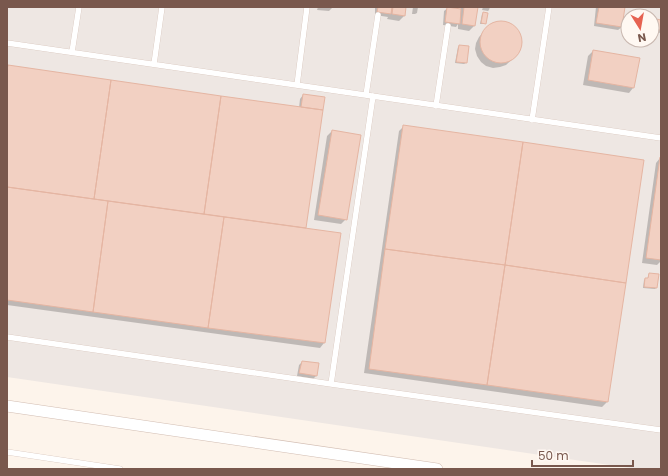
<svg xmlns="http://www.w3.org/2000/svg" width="668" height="476" font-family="Poppins,sans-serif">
<rect width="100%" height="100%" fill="#fdf4eb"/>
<path fill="#eee7e3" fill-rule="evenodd" d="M7,7H661V469H637L7,377ZM628,16H652V40H628Z"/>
<path fill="#0003" d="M316,7H333L329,11L317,10L318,7Z
M375,7H405L404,16L399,21L387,19L388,17L375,15Z
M413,7H418L417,13L415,14H412Z
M461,7H477L474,26L469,31L458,29V24L456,27L443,25L444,11L448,8L460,10Z
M483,7H490L489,10L488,11L482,10Z
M596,7H624L622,27L618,30L594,26Z
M483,13L485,23L483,24H480L482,14Z
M652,20L661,21V33L652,32Z
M500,22L507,23L512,26L517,30L520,36L521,42L520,48L517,55L506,65L500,67L493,68L486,66L481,62L477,56L475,49L476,43L479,37L488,27L494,23Z
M459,46L468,47L466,63L464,64L455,63L458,47Z
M593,51L633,88L629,93L583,85L588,56Z
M8,66L299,108L300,99L303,95L322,111L305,229L339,234L324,343L320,348L7,305V67Z
M404,126L607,402L602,407L364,373L399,131Z
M332,131L346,219L341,224L314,220L327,136Z
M660,158L661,261L657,265L642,263L656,163Z
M649,274L656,288L655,289L643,288L644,280L645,279H648V275Z
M302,362L316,376L313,379L297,376L299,365Z"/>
<path fill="#f2d0c2" stroke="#e5b5a2" d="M378,7H392L391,14L377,12Z
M393,7H406L405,16L392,14Z
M447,7L461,9L460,24L445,22Z
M464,7H478L475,26L462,24Z
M599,7H625L622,27L596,23Z
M483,12L488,13L486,24L481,23Z
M652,18L661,20V30L652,29Z
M480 42a21 21 0 1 1 42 0a21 21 0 1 1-42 0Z
M459,45L469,46L467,63L456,62Z
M593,50L640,58L634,88L588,80Z
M8,65L111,80L94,199L7,187V70Z
M111,80L221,96L204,214L94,199Z
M303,94L325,97L323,110L301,107Z
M221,96L323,110L306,228L204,214Z
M403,125L523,142L505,265L385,249Z
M332,130L361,135L347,220L318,215Z
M523,142L644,160L626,283L505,265Z
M660,157H661V260L646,258Z
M7,187L108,201L93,312L7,300Z
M108,201L224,217L208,328L93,312Z
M224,217L341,233L325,343L208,328Z
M385,249L505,265L487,385L369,369Z
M505,265L626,283L608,402L487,385Z
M649,273L659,274L657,288L644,287L645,278H648Z
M302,361L319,363L317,376L299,373Z"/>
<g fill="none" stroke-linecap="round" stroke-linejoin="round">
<defs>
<path id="lane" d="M7,43L661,138
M72,52L79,7
M154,64L162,7
M297,85L307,7
M366,95L378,15
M436,106L448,26
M532,120L549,7
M7,337L331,384L661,430
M331,384L373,96
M7,452L120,469"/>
<path id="street" d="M7,406L437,469"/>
</defs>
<use href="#lane" stroke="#d2bdb2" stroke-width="6"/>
<use href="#street" stroke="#d2bdb2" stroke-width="12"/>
<use href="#lane" stroke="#fff" stroke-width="5.5"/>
<use href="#street" stroke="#fff" stroke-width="11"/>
</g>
<rect width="668" height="476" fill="none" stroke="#79584d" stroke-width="16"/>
<g transform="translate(640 28) rotate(169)"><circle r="19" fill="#fff8f2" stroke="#c9b8b0"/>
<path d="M0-3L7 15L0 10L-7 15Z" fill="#e66251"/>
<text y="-6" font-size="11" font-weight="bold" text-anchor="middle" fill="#79584d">N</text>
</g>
<path d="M532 460v6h101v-6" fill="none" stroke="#79584d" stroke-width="2"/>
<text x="538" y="460" font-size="12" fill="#79584d" stroke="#fff8f2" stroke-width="3" paint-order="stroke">50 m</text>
</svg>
